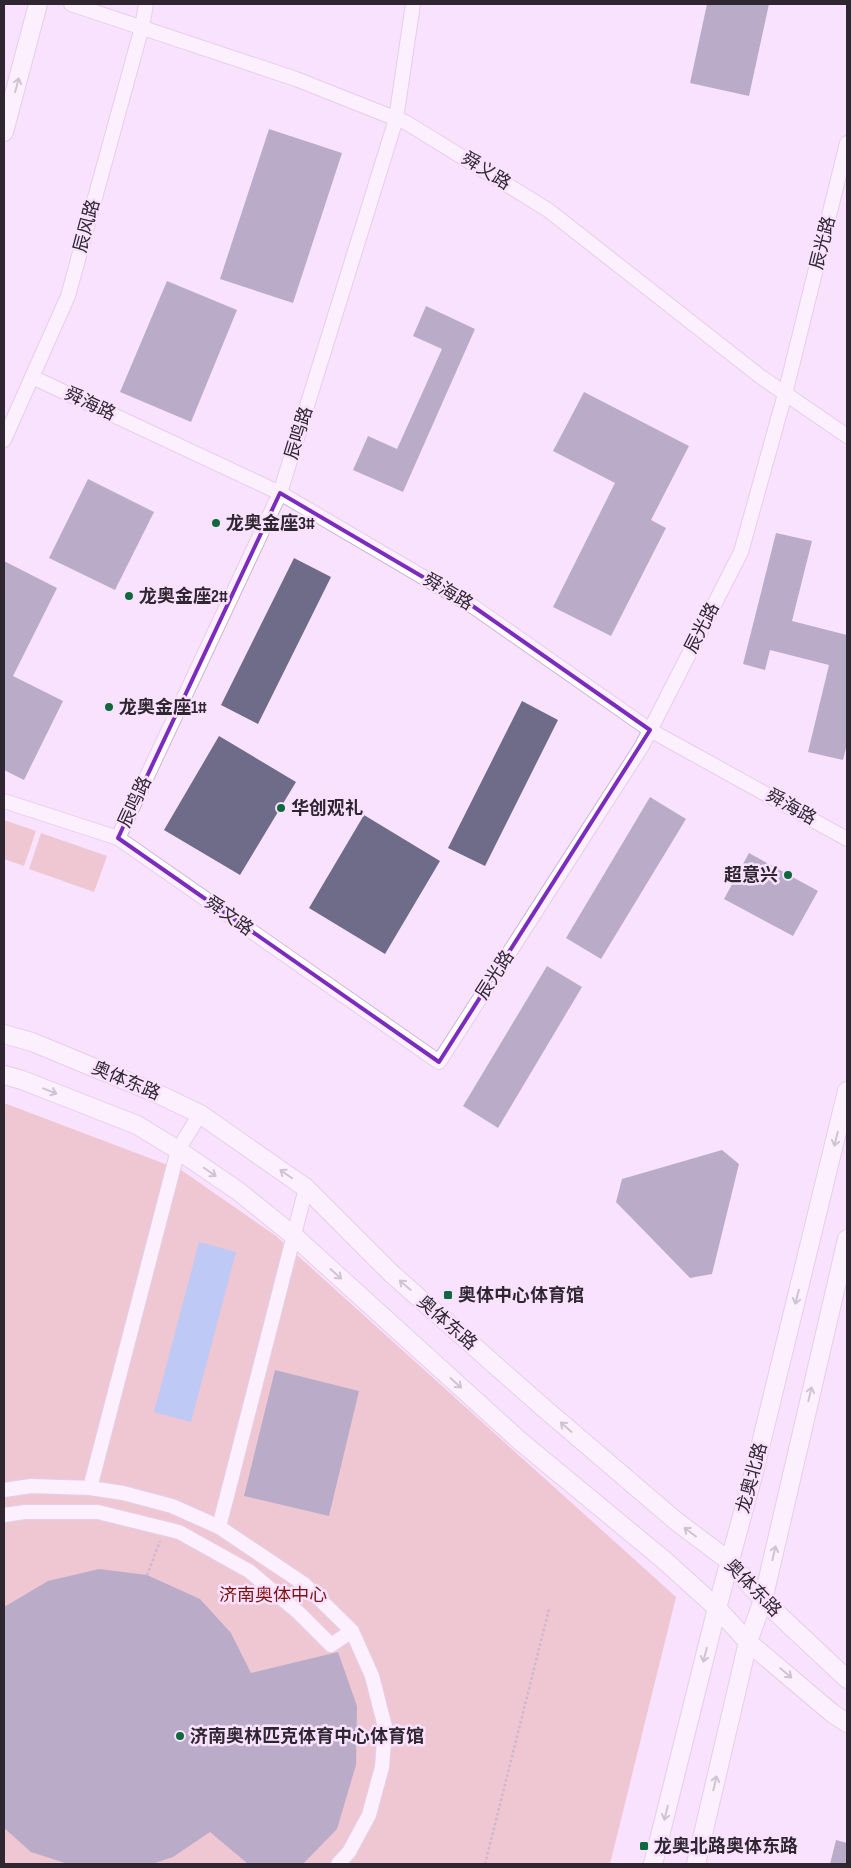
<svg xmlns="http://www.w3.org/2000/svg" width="851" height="1868" font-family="'Sofia Sans Condensed','Noto Sans SC',sans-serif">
<rect width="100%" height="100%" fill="#f9e2fe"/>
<path fill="#e2a69d" d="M4,820L36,831L24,866L4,859Z
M41,833L107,856L94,892L29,869Z
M4,1103L181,1170L276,1236L676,1597L610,1864H4Z"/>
<path fill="#76abed" d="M199,1242L236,1252L191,1422L154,1412Z"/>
<path fill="#6e6c89" d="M707,4H769L749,96L690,83Z
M269,129L342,153L293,303L220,279Z
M167,281L237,310L191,422L120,392Z
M426,306L475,329L403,492L353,470L368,436L397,449L442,349L413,336Z
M584,392L689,446L651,520L666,528L611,636L553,607L615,483L553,451Z
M88,479L154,512L115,590L49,558Z
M776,533L812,541L792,621L847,635V744L843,760L808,752L829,665L770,650L765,670L743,664Z
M294,558L331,577L258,724L221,705Z
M4,561L57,588L13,676L63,701L24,780L4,770Z
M522,701L558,720L485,866L448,848Z
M219,736L296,782L240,875L164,830Z
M650,797L686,819L601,959L566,938Z
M364,815L440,861L385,954L309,908Z
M749,853L818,891L793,936L724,899Z
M547,966L582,987L498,1128L463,1106Z
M722,1150L739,1164L712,1274L690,1278L616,1202L622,1179Z
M275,1370L359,1391L329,1516L244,1496Z
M99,1569L147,1575L200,1599L231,1633L251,1673L338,1652L357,1706L356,1765L337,1829L303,1864H248L210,1832L173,1857L152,1864H68L31,1852L4,1828V1607L48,1581Z
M836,1840L847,1843V1864H830Z"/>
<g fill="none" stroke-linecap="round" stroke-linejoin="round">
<defs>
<path id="minor" d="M71,4L296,79L407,123L548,210L761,377L847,436
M32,377L280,493L474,607L650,730L847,839
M4,440L68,296L142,27L146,4
M4,801L118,838L439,1062L642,746L741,552L785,394L847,143
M118,838L280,493L396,119L413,4
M90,1488L178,1150L200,1114
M4,1490L31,1486L90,1488L123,1493L172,1506L219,1527L304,1584L352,1631L372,1676L385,1727L382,1767L369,1815L349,1852L338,1864
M4,1515L25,1512H98L179,1532L249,1571L299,1613L331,1645L352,1631
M219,1527L306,1188"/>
<path id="major" d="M4,132L38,4
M4,1034L32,1042L158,1094L200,1114L306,1188L392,1274L538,1403L676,1521L729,1561L763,1600L847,1679
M4,1075L22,1080L137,1125L178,1150L238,1191L294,1236L520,1441L664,1560L717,1608L748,1642L832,1713L847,1723
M653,1864L717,1608L754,1472L847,1091
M696,1864L748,1642L763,1600L847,1239"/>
</defs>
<use href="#minor" stroke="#cdb6d1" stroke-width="16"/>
<use href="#major" stroke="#cdb6d1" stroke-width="20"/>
<path stroke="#948498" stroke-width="2.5" stroke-dasharray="2.5 2.5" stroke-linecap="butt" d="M147,1575L160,1541
M485,1864L549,1609"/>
<use href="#minor" stroke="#fff" stroke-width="14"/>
<use href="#major" stroke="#fff" stroke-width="18"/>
</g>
<defs><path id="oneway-shaft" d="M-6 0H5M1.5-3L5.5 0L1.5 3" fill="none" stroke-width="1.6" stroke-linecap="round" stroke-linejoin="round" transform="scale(1.25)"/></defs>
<g stroke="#a19da2">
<use href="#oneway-shaft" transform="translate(17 85) rotate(-75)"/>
<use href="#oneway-shaft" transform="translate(50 1091) rotate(21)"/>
<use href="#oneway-shaft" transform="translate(836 1139) rotate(104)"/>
<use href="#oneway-shaft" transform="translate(210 1172) rotate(35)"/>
<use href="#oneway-shaft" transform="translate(286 1174) rotate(-145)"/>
<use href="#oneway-shaft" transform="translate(336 1274) rotate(42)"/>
<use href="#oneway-shaft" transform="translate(405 1285) rotate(-139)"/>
<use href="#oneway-shaft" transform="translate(797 1297) rotate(104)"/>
<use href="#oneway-shaft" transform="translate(456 1383) rotate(42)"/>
<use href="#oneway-shaft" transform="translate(810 1394) rotate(-77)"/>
<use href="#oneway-shaft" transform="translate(566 1427) rotate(-139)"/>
<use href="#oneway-shaft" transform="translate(690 1532) rotate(-143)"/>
<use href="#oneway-shaft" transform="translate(774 1553) rotate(-77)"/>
<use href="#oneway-shaft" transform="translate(705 1655) rotate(104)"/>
<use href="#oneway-shaft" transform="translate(786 1673) rotate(40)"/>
<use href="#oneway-shaft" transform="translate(715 1783) rotate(-77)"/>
<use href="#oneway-shaft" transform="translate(666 1813) rotate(104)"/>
</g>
<path d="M0 0H851V1868H0ZM280,493L474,607L650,730L439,1062L118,838Z" fill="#f9e2fe" fill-opacity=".55" fill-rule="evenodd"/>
<path fill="none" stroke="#7b2cbf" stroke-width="4" stroke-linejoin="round" d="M280,493L474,607L650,730L439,1062L118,838Z"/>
<g fill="#10693c" stroke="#f9e2fe" stroke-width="2">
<circle cx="216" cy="523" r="5"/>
<circle cx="129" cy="596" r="5"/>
<circle cx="109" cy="707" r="5"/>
<circle cx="281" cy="808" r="5"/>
<circle cx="788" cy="875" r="5"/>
<rect x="443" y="1290" width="10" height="10" rx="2.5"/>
<circle cx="180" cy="1736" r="5"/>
<rect x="639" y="1841" width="10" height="10" rx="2.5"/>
</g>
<g text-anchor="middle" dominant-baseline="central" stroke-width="5" stroke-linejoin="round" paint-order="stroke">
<g font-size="18" fill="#2f2631" stroke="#f9e2fe">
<text transform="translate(486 171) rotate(32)">舜义路</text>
<text transform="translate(87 226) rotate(-75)">辰风路</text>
<text transform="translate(823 243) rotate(-76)">辰光路</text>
<text transform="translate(90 404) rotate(25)">舜海路</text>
<text transform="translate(299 433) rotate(-73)">辰鸣路</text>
<text transform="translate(448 592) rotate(31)">舜海路</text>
<text transform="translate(702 628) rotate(-63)">辰光路</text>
<text transform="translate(135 802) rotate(-65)">辰鸣路</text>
<text transform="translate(791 807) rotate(29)">舜海路</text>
<text transform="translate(229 916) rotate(35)">舜文路</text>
<text transform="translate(495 975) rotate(-57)">辰光路</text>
<text transform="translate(126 1081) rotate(23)">奥体东路</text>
<text transform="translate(447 1323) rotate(41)">奥体东路</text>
<text transform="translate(752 1478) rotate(-75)">龙奥北路</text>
<text transform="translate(753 1588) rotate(46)">奥体东路</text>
</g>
<g font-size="18" font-weight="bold" fill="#2f2631" stroke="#f9e2fe" text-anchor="start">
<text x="226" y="523">龙奥金座3#</text>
<text x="139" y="596">龙奥金座2#</text>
<text x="119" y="707">龙奥金座1#</text>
<text x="291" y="808">华创观礼</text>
<text x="778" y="875" text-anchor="end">超意兴</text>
<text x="458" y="1295">奥体中心体育馆</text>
<text x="190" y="1736">济南奥林匹克体育中心体育馆</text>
<text x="654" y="1846">龙奥北路奥体东路</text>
</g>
<g font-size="18" fill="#7e1211" stroke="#f9e2fe">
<text x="273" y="1595">济南奥体中心</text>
</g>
</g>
<rect width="851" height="1868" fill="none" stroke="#2f2631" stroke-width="10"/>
</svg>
